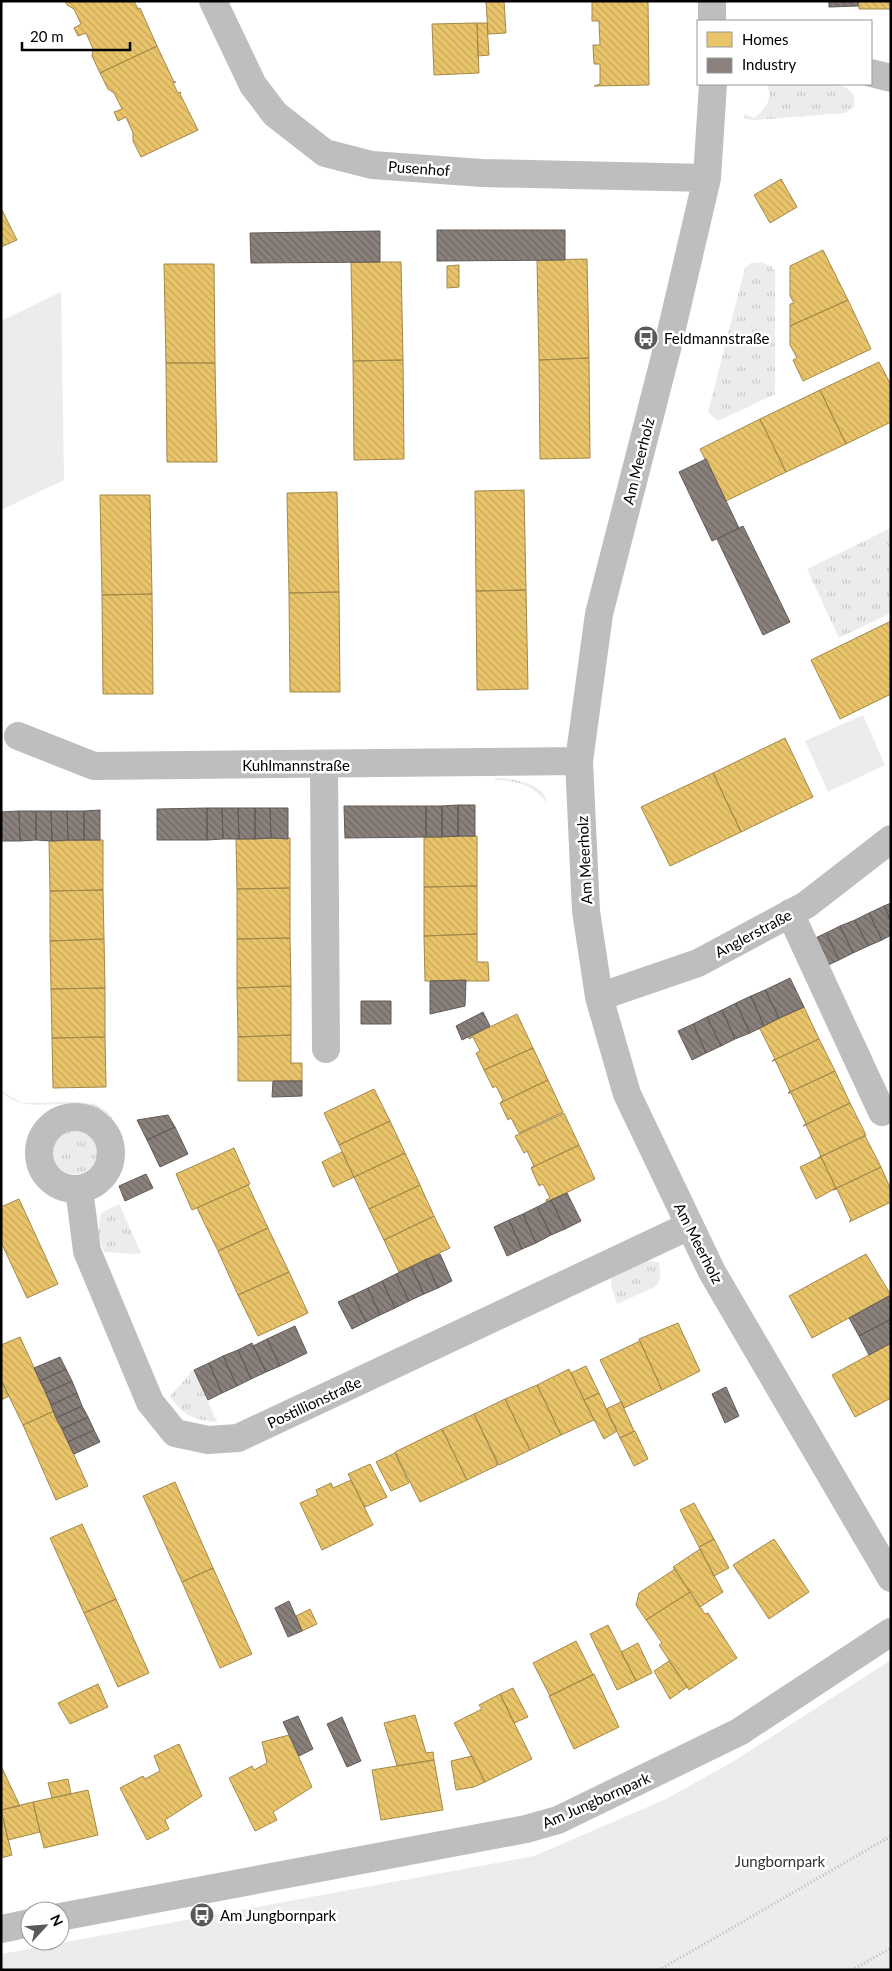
<svg xmlns="http://www.w3.org/2000/svg" width="892" height="1971" font-family="Lato,sans-serif">
<defs>
<pattern id="grass-tufts" width="24" height="20" patternUnits="userSpaceOnUse" patternTransform="scale(1.25)"><rect width="24" height="20" fill="#ececec"/><path d="M3 7l-1-3M5 7V3M7 7l1-3M15 17l-1-3M17 17v-4M19 17l1-3" fill="none" stroke="#c9c9c9"/></pattern>
<pattern id="homes-back-hatch" width="6" height="6" patternUnits="userSpaceOnUse" patternTransform="scale(1.25)"><rect width="6" height="6" fill="#e9c46a"/><path d="M-1 5l2 2M0 0l6 6M5-1l2 2" fill="none" stroke="#c6a75a"/></pattern>
<pattern id="industry-back-hatch" width="6" height="6" patternUnits="userSpaceOnUse" patternTransform="scale(1.25)"><rect width="6" height="6" fill="#8a817c"/><path d="M-1 5l2 2M0 0l6 6M5-1l2 2" fill="none" stroke="#6e6763"/></pattern>
</defs>
<rect width="100%" height="100%" fill="#fff"/>
<path fill="url(#grass-tufts)" d="M766,84H836C849,88 857,92 854,107L845,113L754,120L745,119L744,114L754,118C766,110 774,97 766,84Z
M761,262L771,266L775,271V394L718,421L708,412L745,268L751,263Z
M891,528V613L839,638L807,569Z
M495,778C511,778 545,783 547,803C532,784 518,781 495,780Z
M1,1091L22,1103L76,1102L94,1104L108,1112L121,1132L118,1133C98,1092 61,1108 26,1104C17,1103 9,1098 2,1093Z
M52 1151a23 23 0 1 1 46 0a23 23 0 1 1-46 0Z
M119,1204L141,1253L138,1254L104,1252L98,1233L101,1213Z
M645,1261L659,1262C660,1271 663,1280 655,1287L617,1304L611,1286V1273Z
M194,1370L216,1420L218,1422C197,1421 181,1415 170,1396L190,1374V1371Z"/>
<path fill="#ececec" d="M61,292L64,480L1,510V321Z
M863,715L885,765L828,792L805,741Z
M891,1660V1970H1V1954L534,1856L666,1799L734,1761Z"/>
<path fill="url(#homes-back-hatch)" stroke="#a3894a" d="M65,1H134L138,9L140,8L157,46L100,73L92,56L93,49L86,33L78,36L74,28L81,24L74,9L67,5Z
M486,1H504L506,33L488,34Z
M592,1H648L649,85L594,86L600,84V64H594L593,45H600L599,21H592Z
M858,1H891V9H859Z
M477,23L479,73L434,75L432,24Z
M477,23H487L489,55L478,56Z
M157,46L174,82H176L173,83L178,93L181,92L180,94L198,130L141,157L133,141V133L126,117L118,121L114,112L122,109L114,93L108,89L100,73Z
M781,179L797,207L770,223L754,195Z
M1,208L17,240L1,247Z
M823,250L848,300L790,326V304L794,303L790,296V266Z
M587,259L589,358L539,360L537,260Z
M351,262H401L403,360L353,361Z
M164,264H214L215,363H166Z
M459,265V287L447,288V266Z
M848,300L871,349L803,381L793,360L797,358L790,345V326Z
M589,358L590,458L540,459L539,360Z
M403,360L404,459L354,460L353,361Z
M879,362L891,385V422L846,444L820,390Z
M166,363H215L217,462H167Z
M820,390L846,444L786,472L760,419Z
M760,419L786,472L726,501L700,449Z
M524,490L526,590L476,591L475,491Z
M337,492L339,592L289,593L287,493Z
M100,495H150L152,594L102,595Z
M526,590L528,689L477,690L476,591Z
M339,592L340,692H290L289,593Z
M152,594L153,694H103L102,595Z
M891,621V694L840,719L811,660Z
M785,738L813,797L741,832L713,773Z
M713,773L741,832L670,866L641,807Z
M477,836V886L424,887V837Z
M290,838V888L237,889L236,839Z
M103,840V890L50,891L49,841Z
M477,886V934L424,936V887Z
M290,888V938L237,939V889Z
M103,890L104,939L50,941V891Z
M477,934V962H488L489,981H425L424,936Z
M290,938L291,986L237,988V939Z
M104,939L105,988L51,989L50,941Z
M291,986V1035L238,1037L237,988Z
M105,988V1037L52,1038L51,989Z
M804,1007L819,1039L772,1061L775,1059L760,1029H757Z
M517,1014L533,1048L484,1070L476,1053L480,1051L473,1037L469,1039V1037Z
M291,1035V1063H302V1081H238V1037Z
M105,1037L106,1087L53,1088L52,1038Z
M819,1039L835,1071L788,1093L790,1091L775,1060L772,1061Z
M533,1048L548,1080L500,1103L503,1100L496,1086L493,1088L484,1070Z
M835,1071L850,1103L803,1126L806,1124L791,1093H788Z
M548,1080L563,1112L519,1133L511,1118L508,1120L500,1103Z
M374,1089L390,1121L339,1145L324,1113Z
M850,1103L866,1135L818,1158L821,1156L806,1125L803,1126Z
M564,1113L579,1145L531,1168L534,1166L527,1151L524,1153L515,1136Z
M390,1121L405,1153L354,1177L339,1145Z
M865,1136L881,1167L833,1190L836,1188L821,1157L818,1158Z
M579,1145L595,1179L547,1202L546,1200L550,1198L543,1184L539,1186L531,1168Z
M234,1148L250,1184L192,1210L176,1174Z
M342,1152L354,1177L333,1187L322,1162Z
M405,1153L420,1185L369,1209L354,1177Z
M821,1157L836,1188L816,1199L800,1167Z
M881,1167L891,1190V1202L849,1222L851,1220L837,1189L833,1190Z
M248,1185L268,1228L218,1251L197,1208Z
M420,1185L434,1216L384,1240L369,1209Z
M19,1199L58,1284L27,1298L1,1242V1207Z
M434,1216L450,1248L399,1272L384,1240Z
M268,1228L289,1272L238,1295L218,1251Z
M866,1254L891,1295L812,1338L789,1296Z
M289,1272L308,1313L258,1336L238,1295Z
M678,1323L700,1371L662,1390L639,1339Z
M20,1337L54,1411L23,1425L1,1380V1345Z
M640,1341L662,1390L624,1408L600,1360Z
M891,1343V1398L855,1417L832,1375Z
M586,1366L599,1393L584,1400L571,1373Z
M569,1369L594,1420L561,1435L537,1385Z
M1,1380L9,1396L1,1400Z
M537,1385L561,1435L530,1450L505,1399Z
M599,1393L617,1431L604,1439L584,1400Z
M505,1399L530,1450L499,1465L474,1414Z
M621,1402L634,1431L620,1438L606,1409Z
M54,1411L88,1486L56,1500L23,1425Z
M474,1414L498,1465L467,1480L442,1429Z
M442,1429L467,1480L420,1502L395,1452Z
M635,1431L648,1459L634,1466L620,1438Z
M395,1453L409,1483L391,1491L376,1462Z
M370,1464L387,1497L365,1507L348,1474Z
M351,1480L373,1525L322,1550L300,1503L318,1495L316,1490L331,1483L333,1488Z
M175,1482L213,1568L182,1582L143,1496Z
M694,1503L714,1539L699,1547L680,1510Z
M82,1524L116,1599L84,1613L50,1538Z
M714,1539L729,1568L714,1576L699,1547Z
M774,1539L809,1592L769,1619L733,1565Z
M700,1549L723,1592L700,1607L673,1567Z
M213,1568L252,1654L220,1668L182,1582Z
M675,1569L690,1592L646,1620L636,1605L639,1593Z
M690,1592L705,1614L708,1613L737,1658L689,1690L659,1645L662,1643L646,1620Z
M116,1599L149,1673L118,1687L84,1613Z
M310,1609L317,1624L302,1631L296,1616Z
M608,1625L636,1681L617,1690L590,1634Z
M576,1641L593,1675L550,1696L533,1663Z
M638,1643L652,1673L636,1681L621,1652Z
M669,1661L687,1687L670,1699L654,1671Z
M594,1674L619,1727L574,1749L549,1696Z
M98,1684L108,1707L70,1724L58,1703Z
M513,1688L528,1717L514,1723L500,1694Z
M500,1694L532,1759L485,1782L454,1723L482,1709L479,1705Z
M415,1715L426,1753L433,1752L434,1760L397,1766L384,1723Z
M289,1735L312,1787L273,1812L277,1820L255,1831L229,1778L252,1766L254,1770L267,1763L262,1742Z
M179,1744L202,1796L165,1820L169,1829L147,1840L120,1788L143,1776L145,1779L160,1771L154,1756Z
M472,1756L485,1782L474,1787L456,1790L451,1761Z
M434,1760L443,1810L381,1820L372,1770Z
M1,1766L20,1806L1,1810Z
M68,1779L71,1794L52,1798L48,1783Z
M88,1790L98,1835L44,1848L33,1802Z
M33,1802L40,1832L8,1840L1,1810Z
M1,1810L12,1855L1,1858Z"/>
<path fill="url(#industry-back-hatch)" stroke="#615a57" d="M829,1H858V6L829,7Z
M437,230H565V260L437,261Z
M380,231V262L251,263L250,233Z
M706,459L739,528L712,541L679,472Z
M743,526L790,622L763,635L717,539Z
M458,805H475V836H458Z
M458,805V836L442,837V806Z
M344,806H426V837L345,838Z
M426,806H442V837H426Z
M207,808H222L223,839L207,840Z
M207,808V840H157V809Z
M222,808H238L239,839H223Z
M238,808H255V839H239Z
M255,808H270L271,838L255,839Z
M270,808H288V839L271,838Z
M100,810V840H84V811Z
M19,811L20,841H1V812Z
M19,811H36V840L20,841Z
M36,811H51L52,841L36,840Z
M51,811H67L68,840L52,841Z
M67,811H84V840H68Z
M891,903V921L884,906Z
M884,906L891,921V935L882,940L869,913Z
M869,913L882,940L868,946L855,920Z
M855,920L868,946L853,953L840,926Z
M840,926L853,953L839,960L826,933Z
M826,933L839,960L824,967L811,940Z
M790,978L804,1007L779,1018L765,990Z
M466,980L465,1006L430,1014V981Z
M765,990L779,1018L764,1026L751,996Z
M751,996L764,1026L750,1033L736,1003Z
M361,1001H391V1024H361Z
M736,1003L750,1033L735,1039L722,1010Z
M722,1010L735,1039L721,1046L707,1017Z
M483,1012L490,1026L462,1040L456,1026Z
M707,1017L721,1046L706,1053L693,1024Z
M693,1024L706,1053L692,1060L678,1031Z
M273,1081H302V1096L272,1097Z
M168,1115L175,1127L147,1140L137,1120Z
M175,1127L188,1154L160,1167L147,1140Z
M146,1174L153,1188L125,1201L119,1186Z
M567,1193L581,1221L565,1229L551,1200Z
M551,1200L565,1229L551,1235L537,1207Z
M537,1207L551,1235L536,1243L523,1214Z
M523,1214L536,1243L522,1249L509,1220Z
M509,1220L522,1249L507,1256L494,1227Z
M440,1254L452,1281L438,1288L425,1260Z
M425,1260L438,1288L424,1294L411,1267Z
M411,1267L424,1294L409,1301L396,1274Z
M396,1274L409,1301L395,1308L382,1281Z
M382,1281L395,1308L380,1315L368,1288Z
M368,1288L380,1315L366,1322L353,1295Z
M353,1295L366,1322L352,1329L338,1302Z
M891,1295V1319L859,1336L849,1318Z
M891,1319V1343L869,1355L859,1336Z
M295,1326L307,1353L280,1366L267,1339Z
M267,1339L280,1366L266,1372L253,1346Z
M252,1343L266,1372L251,1379L238,1350Z
M238,1350L251,1379L237,1386L223,1356Z
M223,1356L237,1386L222,1393L209,1363Z
M60,1357L66,1369L40,1381L34,1368Z
M209,1363L222,1393L208,1400L194,1370Z
M66,1369L72,1381L46,1393L40,1381Z
M72,1381L77,1393L51,1405L46,1393Z
M726,1387L739,1416L725,1423L712,1394Z
M77,1393L82,1406L56,1418L51,1405Z
M82,1406L88,1417L62,1429L56,1418Z
M88,1417L94,1430L68,1442L62,1429Z
M94,1430L100,1442L74,1454L68,1442Z
M289,1601L302,1631L288,1637L275,1608Z
M298,1716L313,1749L299,1756L283,1722Z
M342,1717L361,1761L347,1767L327,1724Z"/>
<g fill="none" stroke-linecap="round" stroke-linejoin="round">
<path stroke="#b9b9b9" stroke-width="3" stroke-dasharray="1 2.5" stroke-linecap="butt" d="M659,1970L891,1836
M852,1970L891,1948"/>
<path stroke="#bebebe" stroke-width="28" d="M213,1L253,85L275,114L325,153L372,165L482,173L707,178
M712,1V21
M871,73L891,78
M713,84L707,178L668,345L599,614L579,761L586,911L599,997L627,1094L712,1272L891,1578
M18,736L94,766L579,761
M324,765L326,1049
M790,913L882,1112
M599,997L698,963L806,905L891,839
M39 1153a36 36 0 1 1 72 0a36 36 0 1 1-72 0Z
M79,1189L87,1251L150,1402L175,1433L208,1440L238,1438L689,1226
M60,1917L526,1829L558,1820L739,1732L891,1632
M1,1929L30,1923"/>
</g>
<defs>
<symbol id="bus-disc" viewBox="-11 -11 22 22"><circle r="9.5" fill="#595959" stroke="#fff"/><path d="M-5-6H5V4H4V6H2V4H-2V6H-4V4H-5ZM-3.5-4V0h7V-4ZM-3.5 1.2v1.5H-2V1.2ZM2 1.2v1.5H3.5V1.2Z" fill="#fff"/></symbol>
</defs>
<g fill-rule="evenodd">
<use href="#bus-disc" x="632" y="324" width="28" height="28"/>
<use href="#bus-disc" x="188" y="1901" width="28" height="28"/>
</g>
<g text-anchor="middle" dominant-baseline="central" stroke-width="5" stroke-linejoin="round" paint-order="stroke">
<g font-size="15" fill="#000" stroke="#fff">
<text transform="translate(419 168) rotate(4)">Pusenhof</text>
<text transform="translate(638 461) rotate(-76)">Am Meerholz</text>
<text x="296" y="765">Kuhlmannstraße</text>
<text transform="translate(584 860) rotate(-93)">Am Meerholz</text>
<text transform="translate(753 933) rotate(-28)">Anglerstraße</text>
<text transform="translate(699 1243) rotate(63)">Am Meerholz</text>
<text transform="translate(314 1402) rotate(-25)">Postillionstraße</text>
<text transform="translate(596 1800) rotate(-24)">Am Jungbornpark</text>
</g>
<g font-size="15" fill="#000" stroke="#fff" text-anchor="start">
<text x="664" y="338">Feldmannstraße</text>
<text x="220" y="1915">Am Jungbornpark</text>
</g>
<g font-size="15" fill="#333" stroke="#fff">
<text x="780" y="1861">Jungbornpark</text>
</g>
</g>
<rect width="892" height="1971" fill="none" stroke="#000000" stroke-width="5"/>
<rect x="697" y="20" width="175" height="65" fill="#ffffff" stroke="#999999"/>
<rect x="707" y="32" width="25" height="15" fill="#e9c46a" stroke="#999999"/>
<text x="742" y="45" font-size="15" fill="#000000">Homes</text>
<rect x="707" y="58" width="25" height="15" fill="#8a817c" stroke="#999999"/>
<text x="742" y="70" font-size="15" fill="#000000">Industry</text>
<g transform="translate(45 1926) rotate(64)"><circle r="24" fill="#ffffff" stroke="#999999"/>
<path d="M0-4L9 19L0 12L-9 19Z" fill="#595959"/>
<text y="-8" font-size="14" font-weight="bold" text-anchor="middle" fill="#000000">N</text>
</g>
<path d="M22 42v8h108v-8" fill="none" stroke="#000000" stroke-width="2.5"/>
<text x="30" y="42" font-size="15" fill="#000000" stroke="#ffffff" stroke-width="4" paint-order="stroke">20 m</text>
</svg>
